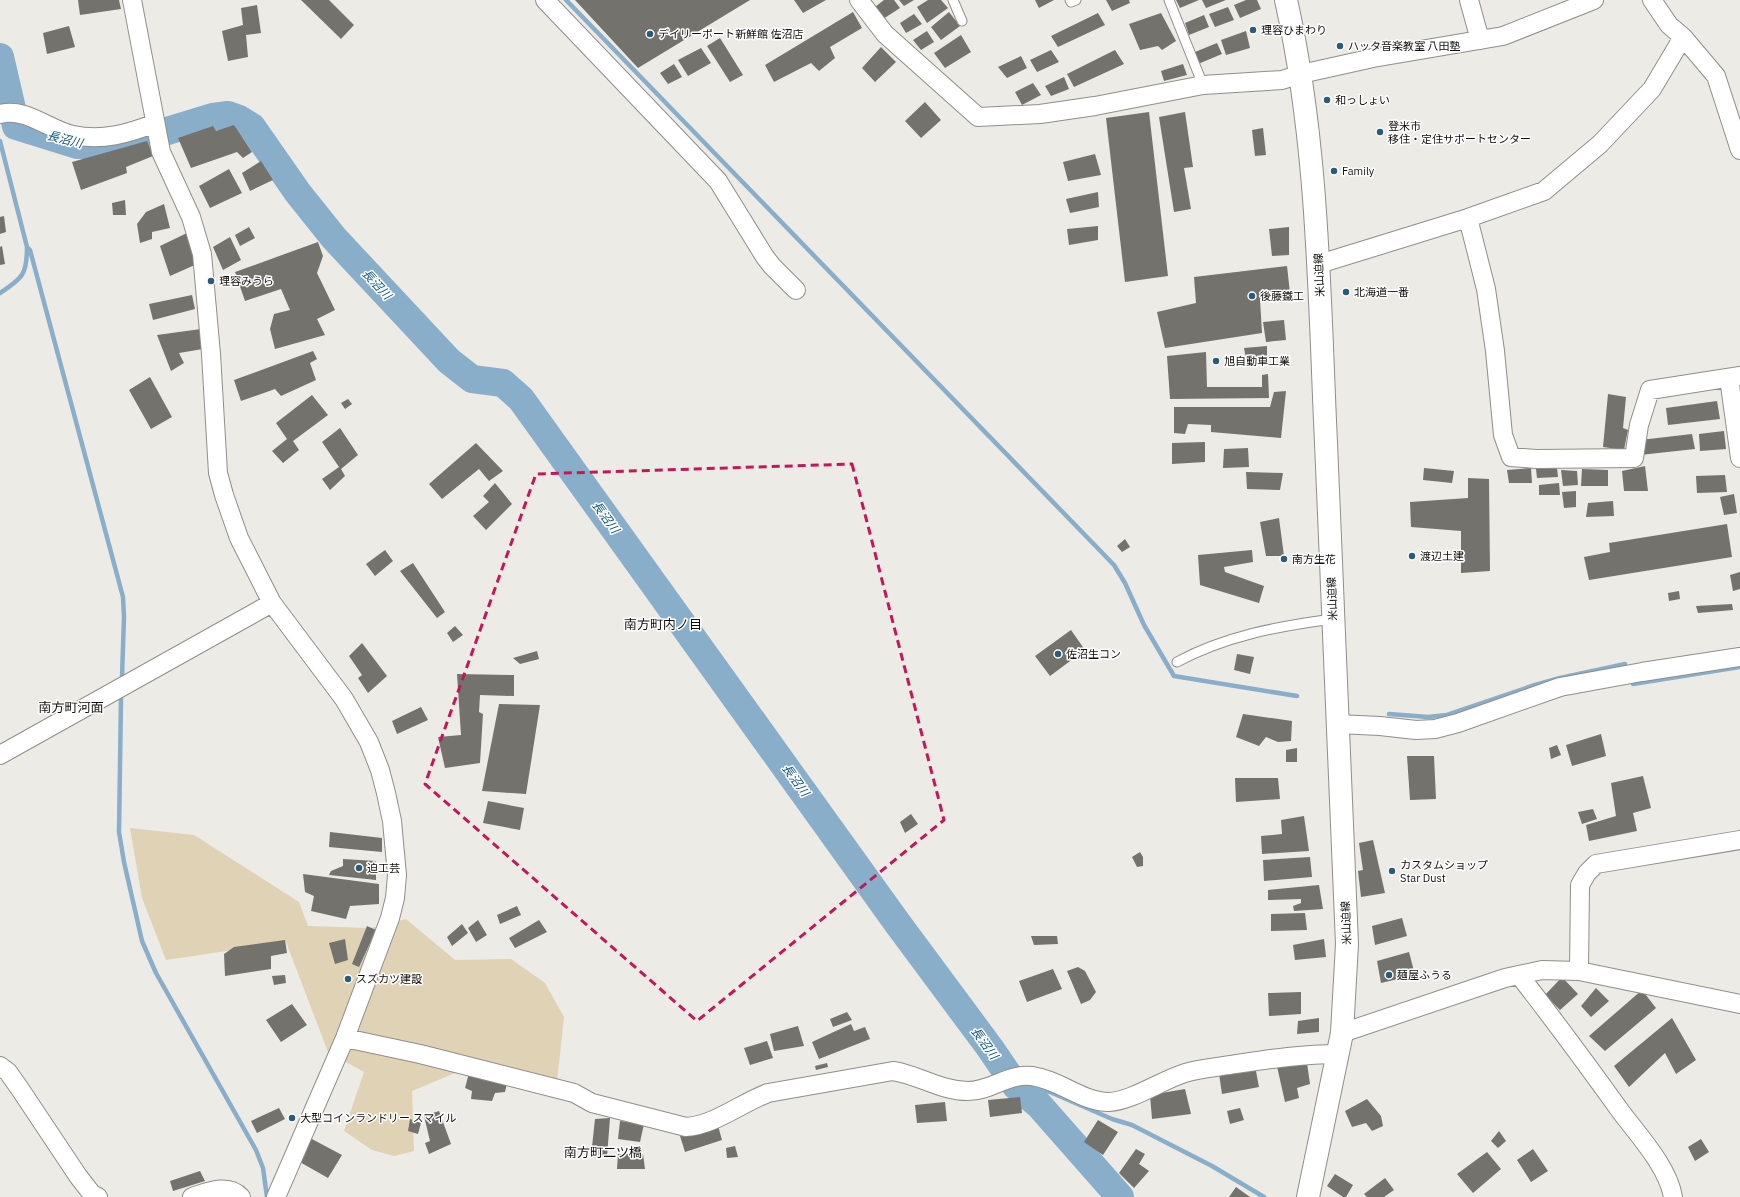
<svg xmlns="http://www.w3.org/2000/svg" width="1740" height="1197" font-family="'IBM Plex Sans','Noto Sans JP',sans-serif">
<rect width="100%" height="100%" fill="#edebe6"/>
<path fill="#dfd2b5" d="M130,828L194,835L299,902L308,926L371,928L406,919L455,960L511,959L545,983L564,1017L557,1082L479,1063L412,1091L414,1151L394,1156L372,1150L344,1131L364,1072L328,1052L286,942L166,960L142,898Z"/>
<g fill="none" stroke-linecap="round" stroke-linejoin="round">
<path stroke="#88aec9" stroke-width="4.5" d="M566,0L1114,565L1125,583L1144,625L1174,676L1297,696
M0,141L27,247C27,274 23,278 0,293
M27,247L30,250L123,597L124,617L122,677
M1633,684L1740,667
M121,699L119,832L124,862L142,941L156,973L256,1150L263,1168L267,1197
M1389,714L1428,717L1447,715L1535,685L1560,678L1625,664
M1016,1086L1050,1092L1112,1119L1132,1125L1212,1166L1264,1197"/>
<path stroke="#88aec9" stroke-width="28" d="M0,57L16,126L77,145H107L141,139L213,117L228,115L239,119L252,127L298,193L334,238L449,361L472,379L503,383L521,399L898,924L990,1048L1016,1086L1039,1105L1120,1197"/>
</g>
<path fill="#73726d" d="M78,0H119L121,9L80,15Z
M301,0H329L354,25L341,39Z
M575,0H750L638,68Z
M794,0H826L803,13Z
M884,0H894L900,8L883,19L875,7Z
M899,0H914L904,6Z
M928,0H941L948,8L927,23L917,7Z
M1035,0H1054L1039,8Z
M1106,0H1129L1130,3L1112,11Z
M1176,0H1199L1180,8Z
M1202,0H1226L1206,8Z
M1246,0H1257L1261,9L1240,18L1234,5Z
M257,5L261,33L246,35L248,57L228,61L222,31L243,25L241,8Z
M1228,7L1234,20L1215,27L1209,14Z
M853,12L862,28L830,47L835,58L819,71L811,63L774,82L765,65Z
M949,12L960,26L941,40L931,27Z
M1098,13L1105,25L1058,47L1051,36Z
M1161,13L1176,41L1162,50L1158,46L1140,50L1129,24Z
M914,14L922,24L906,33L900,23Z
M1204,15L1209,27L1189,35L1185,23Z
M69,26L75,47L47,54L43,33Z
M927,31L934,42L921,50L913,40Z
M1246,31L1250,48L1226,55L1221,40Z
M961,35L971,52L945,68L934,53Z
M720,38L743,75L730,82L707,46Z
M1217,43L1222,54L1198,64L1195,52Z
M881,47L896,62L875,82L862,68Z
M701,48L711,63L688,76L678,60Z
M1051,50L1059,62L1037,72L1030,60Z
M1115,50L1124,64L1074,87L1067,74Z
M1021,56L1027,68L1007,78L998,67Z
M674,64L682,77L668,84L660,73Z
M1183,64L1187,75L1164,81L1161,71Z
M1064,77L1069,89L1051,96L1045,86Z
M1033,83L1041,95L1022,105L1015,92Z
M925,102L941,120L921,138L905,121Z
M1149,112L1168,276L1125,282L1106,118Z
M1185,112L1193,167L1184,168L1191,209L1174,212L1159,117Z
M234,125L252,152L243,158L237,152L191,168L178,138L213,126L216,131Z
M1263,128L1266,155L1255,156L1252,130Z
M147,141L153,156L126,167L127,173L81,190L72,162Z
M1095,154L1101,175L1068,181L1063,162Z
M261,161L273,180L250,191L242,173Z
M229,169L242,193L210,208L199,186Z
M1098,192L1099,207L1070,213L1066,199Z
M125,200L126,215H113L112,203Z
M164,204L170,228L152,232V239L140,243L137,224L146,212Z
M4,216L6,232L0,234V217Z
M1098,226V240L1069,245L1067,229Z
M249,227L255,238L240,246L235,235Z
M1289,227V255L1272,256L1269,229Z
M187,233L197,264L170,276L160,246Z
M230,237L241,260L223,270L213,247Z
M318,242L323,256L317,273L335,310L317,319L325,335L275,349L270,329L274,314L290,310L281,289L245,301L235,272Z
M2,246L5,264L0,265V247Z
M1287,266L1290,293L1260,299L1262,333L1165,348L1157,312L1196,303L1194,277Z
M192,295L195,309L153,320L149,304Z
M1284,320L1286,340L1266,342L1263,322Z
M201,329L203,349L179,353L184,363L171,371L157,335Z
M1267,346V357L1246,359L1244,348Z
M313,351L317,359L310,363L316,380L281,396L275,389L241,401L234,380Z
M1206,352L1207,387H1262V375L1268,374L1269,398L1170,399L1167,356Z
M150,377L172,417L151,429L129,390Z
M1286,391L1281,438L1211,432V425L1188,424L1185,434L1174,433V407H1270L1274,392Z
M1608,394L1626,397L1623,428L1628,430L1624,450L1603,447Z
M312,395L328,415L293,441L299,450L283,463L272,451L287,439L276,423Z
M348,399L352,404L345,409L341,403Z
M1717,401L1720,419L1668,425L1666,408Z
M340,428L358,455L341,469L345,476L330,490L322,479L339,467L322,442Z
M1724,431L1726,449L1700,451L1699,434Z
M1692,434L1695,449L1640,455V440Z
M1205,442V462L1172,464V443Z
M476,443L503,471L489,481L479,469L442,499L429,484Z
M1248,448L1249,467L1223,468L1224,449Z
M1645,466L1648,491H1624L1622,471Z
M1424,468L1454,471L1452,483L1423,480Z
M1531,468L1532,483H1509L1507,470Z
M1557,468L1558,477L1537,478L1536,469Z
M1582,469L1608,470V486H1581Z
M1561,470L1577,471L1578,485L1563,486Z
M1246,472L1283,473L1280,490L1247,489Z
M1725,475L1727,492L1697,493L1696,476Z
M1468,478L1489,479L1490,571L1461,573V531L1411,527L1410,502L1468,498Z
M495,483L512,504L486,530L473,516L489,502L483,496Z
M1559,483L1560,495H1539V485Z
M1576,491V507L1564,508L1562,492Z
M1734,494L1737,513L1724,515L1720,497Z
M1613,501L1614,516L1586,517L1588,503Z
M1279,518L1284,556H1266L1260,522Z
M1727,524L1732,557L1589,580L1584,557L1610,552L1609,543Z
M1125,539L1130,547L1122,552L1117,546Z
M385,550L393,561L375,576L366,564Z
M1252,550L1253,562L1224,567L1225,572L1264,586L1259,603L1200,585L1198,555Z
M413,563L445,612L437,618L400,571Z
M1740,572V589L1733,591L1730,575Z
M1679,591L1680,599L1669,601L1668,593Z
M1732,604L1733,610L1698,613L1696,606Z
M455,626L463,635L453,642L447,633Z
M1071,630L1085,650L1050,676L1035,656Z
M362,643L387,676L368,693L358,678L362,675L349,656Z
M537,651L539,659L520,664L513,658Z
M1237,654L1254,657L1250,674L1234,670Z
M457,674L514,675V696L480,695L479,712L483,714L480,763L445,768L438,737L461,735Z
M499,704L540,705L526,794L482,791Z
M421,707L428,720L397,734L392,721Z
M1243,714L1292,721L1291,741L1278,742L1266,737L1259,746L1236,737Z
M1601,734L1606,756L1572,766L1566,745Z
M1557,745L1561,755L1551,759L1549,748Z
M1297,748V762H1286V750Z
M1407,756H1434L1436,799L1410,800Z
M1643,776L1651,808L1633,813L1637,831L1589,841L1586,825L1616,816L1611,783Z
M1235,778H1278L1280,799L1236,802Z
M488,801L524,808L520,830L483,823Z
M1593,809L1597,819L1582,824L1578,812Z
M911,814L918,824L905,833L900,822Z
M1304,816L1309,851L1262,854L1261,836L1282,834L1281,820Z
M330,832L382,838V852L329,847Z
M1373,840L1385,893L1361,897L1358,871L1363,870L1359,843Z
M1140,852L1143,857V866L1137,867L1132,857Z
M1310,857L1312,877L1264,881L1263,860Z
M343,859L376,861V880L329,875L331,871L343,866Z
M303,874L379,884V904L350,906L346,919L311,911L314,896L305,892Z
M1319,885L1323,909L1294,911L1293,906L1301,903V899L1268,900V890Z
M517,906L521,915L500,924L497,915Z
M1305,913L1307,930L1271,931V914Z
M1402,918L1407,936L1375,945L1372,926Z
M478,920L487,935L476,942L468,928Z
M539,920L547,932L515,948L509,938Z
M462,924L468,933L452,946L447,937Z
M367,926L376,930L359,967L352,964Z
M1031,936H1057L1058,944L1034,945Z
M345,939L348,960L335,964L329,943Z
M1324,939L1326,957L1295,960L1293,945Z
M285,940L287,953L271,956V969L225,976L224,954L234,947Z
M1409,952L1415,975L1381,983L1377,961Z
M1078,967L1085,971L1096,992L1090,1000L1081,1004L1067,971Z
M1053,969L1062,989L1027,1002L1019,981Z
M285,975L286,983L274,985L272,976Z
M1562,977L1578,994L1560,1010L1545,995Z
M1596,988L1609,1001L1591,1017L1581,1006Z
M1642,990L1656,1008L1605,1051L1589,1036Z
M1301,992V1014L1269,1016L1268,993Z
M292,1004L307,1025L281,1042L266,1020Z
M847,1012L852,1020L833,1027L830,1019Z
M1319,1018V1032L1297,1034L1298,1021Z
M1672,1018L1696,1060L1676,1074L1665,1053L1629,1087L1614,1066Z
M851,1024L854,1031L865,1027L870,1039L819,1059L812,1042Z
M798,1026L804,1046L774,1051L770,1034Z
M767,1041L773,1058L750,1065L744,1048Z
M1306,1056L1310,1084L1297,1088L1299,1098L1285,1102L1276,1062Z
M827,1063L828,1067L816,1070L815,1066Z
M1255,1066L1259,1087L1222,1094L1219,1074Z
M469,1073L507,1083L505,1092L495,1093L492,1101L471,1099L472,1091L465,1088Z
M1185,1089L1191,1114L1152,1119L1150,1095Z
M1020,1097L1022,1113L990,1117L988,1100Z
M1367,1099L1381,1116L1383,1126L1372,1131L1366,1123L1352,1127L1345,1111Z
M945,1102L947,1121L917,1123L915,1105Z
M279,1108L285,1119L257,1133L251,1121Z
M1240,1108L1244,1120L1230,1124L1227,1111Z
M439,1111L451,1144L429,1154L425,1143L430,1141L424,1116Z
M610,1118L607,1157L591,1156L595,1119Z
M410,1119L421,1123L418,1134L408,1131Z
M1098,1120L1118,1132L1103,1155L1084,1142Z
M620,1121L644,1124L640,1142L618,1139Z
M717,1122L722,1140L685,1152L680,1136Z
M1499,1131L1506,1141L1498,1148L1491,1141Z
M310,1138L342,1155L328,1178L298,1161Z
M1701,1139L1709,1152L1695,1161L1688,1147Z
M735,1146L738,1157L727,1158L726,1148Z
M1136,1149L1145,1154L1139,1164L1149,1171L1134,1188L1119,1173Z
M1533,1149L1548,1171L1531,1182L1517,1160Z
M1487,1152L1501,1169L1473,1193L1457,1174Z
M618,1154H643L645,1169H617Z
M200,1171L205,1181L173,1191L170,1181Z
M1335,1174L1353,1185L1346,1197H1343L1327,1186Z
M1385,1178L1394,1190L1384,1197H1367L1364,1194Z
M1236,1187L1250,1197H1229Z"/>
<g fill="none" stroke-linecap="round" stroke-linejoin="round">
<defs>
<path id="service" d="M953,0L962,21
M1070,0L1071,2L1076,0
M1169,0L1203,85
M1177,662C1225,636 1279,626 1333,619"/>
<path id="minor" d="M132,0L161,152L191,217L202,254L211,354L218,473L224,495L239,538L272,603
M545,0L718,181L765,257L772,266L796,290
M859,0L885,34L978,117L1040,114L1095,106L1203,85L1282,80L1301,74L1373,58L1503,36L1594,0
M1469,0L1480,40
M1683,37L1716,76L1740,150
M0,114C26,107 49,130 73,135C102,141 128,134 155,123
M1468,218L1486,289L1495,351L1503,435L1511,457L1536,459L1634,458L1639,425L1650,390L1740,376
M1319,264L1468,218L1544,191L1600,144L1652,89L1683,37L1669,25L1652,0
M1729,378L1740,458
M1337,724L1380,726L1416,730L1435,729L1458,723L1560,687L1642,672L1740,657
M0,755L272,603L344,699L369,742L380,770L386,793L392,821L397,875L395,898L390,918L345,1038L276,1197
M1579,971L1580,885L1587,873L1596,864L1740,840
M1519,975C1554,1020 1588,1066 1621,1112C1639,1136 1668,1167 1673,1197
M1342,1033L1505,978L1542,970L1579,971L1740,1004
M345,1038L420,1054L574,1093L592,1103L686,1127C715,1125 741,1103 768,1093L893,1071C919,1075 941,1091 968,1091C991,1091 1009,1073 1032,1076C1060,1080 1082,1102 1109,1102C1132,1101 1162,1080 1185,1073C1201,1068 1219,1067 1236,1064C1270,1059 1303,1054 1338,1054
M0,1066L8,1072L20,1089L78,1176L92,1194L98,1197
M192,1197C208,1192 228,1183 241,1197"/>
<path id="secondary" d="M1286,0C1317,138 1319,280 1325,421C1333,595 1340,769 1347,944L1342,1033L1308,1197"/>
</defs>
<use href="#service" stroke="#908e8a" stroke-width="11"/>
<use href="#minor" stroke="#908e8a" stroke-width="20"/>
<use href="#secondary" stroke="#908e8a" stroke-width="24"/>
<use href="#service" stroke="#fff" stroke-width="9"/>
<use href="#minor" stroke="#fff" stroke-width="18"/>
<use href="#secondary" stroke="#fff" stroke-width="22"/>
</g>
<path fill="none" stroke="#c2185b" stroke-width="3" stroke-dasharray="8 5" stroke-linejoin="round" d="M852,464L944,820L697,1021L425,784L536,474Z"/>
<g fill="#2b5b79" stroke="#fff" stroke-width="1.5">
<circle cx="1253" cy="30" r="4"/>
<circle cx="650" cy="34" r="4"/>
<circle cx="1340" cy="46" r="4"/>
<circle cx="1327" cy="100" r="4"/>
<circle cx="1380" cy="132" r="4"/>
<circle cx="1334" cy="171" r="4"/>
<circle cx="211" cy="281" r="4"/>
<circle cx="1346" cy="292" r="4"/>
<circle cx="1252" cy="296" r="4"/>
<circle cx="1216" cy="361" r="4"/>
<circle cx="1412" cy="556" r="4"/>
<circle cx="1284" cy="559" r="4"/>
<circle cx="1058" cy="654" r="4"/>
<circle cx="359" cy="868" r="4"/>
<circle cx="1392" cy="871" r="4"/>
<circle cx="1389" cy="975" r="4"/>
<circle cx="348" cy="979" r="4"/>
<circle cx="292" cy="1118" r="4"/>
</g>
<g text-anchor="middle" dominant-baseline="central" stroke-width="3" stroke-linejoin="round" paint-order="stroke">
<g font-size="11" fill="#0f0e0c" stroke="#fff" text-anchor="start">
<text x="1261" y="30">理容ひまわり</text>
<text x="658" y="34">デイリーポート新鮮館 佐沼店</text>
<text x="1348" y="46">ハッタ音楽教室 八田塾</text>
<text x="1335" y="100">和っしょい</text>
<text x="1388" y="126">登米市<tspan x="1388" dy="13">移住・定住サポートセンター</tspan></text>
<text x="1342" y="171">Family</text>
<text x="219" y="281">理容みうら</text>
<text x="1354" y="292">北海道一番</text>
<text x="1260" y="296">後藤鐵工</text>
<text x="1224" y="361">旭自動車工業</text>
<text x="1420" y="556">渡辺土建</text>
<text x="1292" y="559">南方生花</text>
<text x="1066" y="654">佐沼生コン</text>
<text x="1400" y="865">カスタムショップ<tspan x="1400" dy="13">Star Dust</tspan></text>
<text x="367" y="868">迫工芸</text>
<text x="1397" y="975">麺屋ふうる</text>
<text x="356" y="979">スズカツ建設</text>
<text x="300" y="1118">大型コインランドリー スマイル</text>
</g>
<g font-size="11" fill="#0f0e0c" stroke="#fff">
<text transform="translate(1319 275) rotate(-93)">米山迫線</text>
<text transform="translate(1332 599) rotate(-92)">米山迫線</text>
<text transform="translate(1346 923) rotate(-92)">米山迫線</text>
</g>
<g font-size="12" font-style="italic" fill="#0d5276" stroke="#fff">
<text transform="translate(65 139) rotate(14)">長沼川</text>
<text transform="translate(377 284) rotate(47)">長沼川</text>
<text transform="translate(606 517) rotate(54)">長沼川</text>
<text transform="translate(796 780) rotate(54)">長沼川</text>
<text transform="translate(985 1043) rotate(54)">長沼川</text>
</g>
<g font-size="13" fill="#0f0e0c" stroke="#fff">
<text x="663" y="624">南方町内ノ目</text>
<text x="71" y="707">南方町河面</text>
<text x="603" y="1152">南方町二ツ橋</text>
</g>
</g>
</svg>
